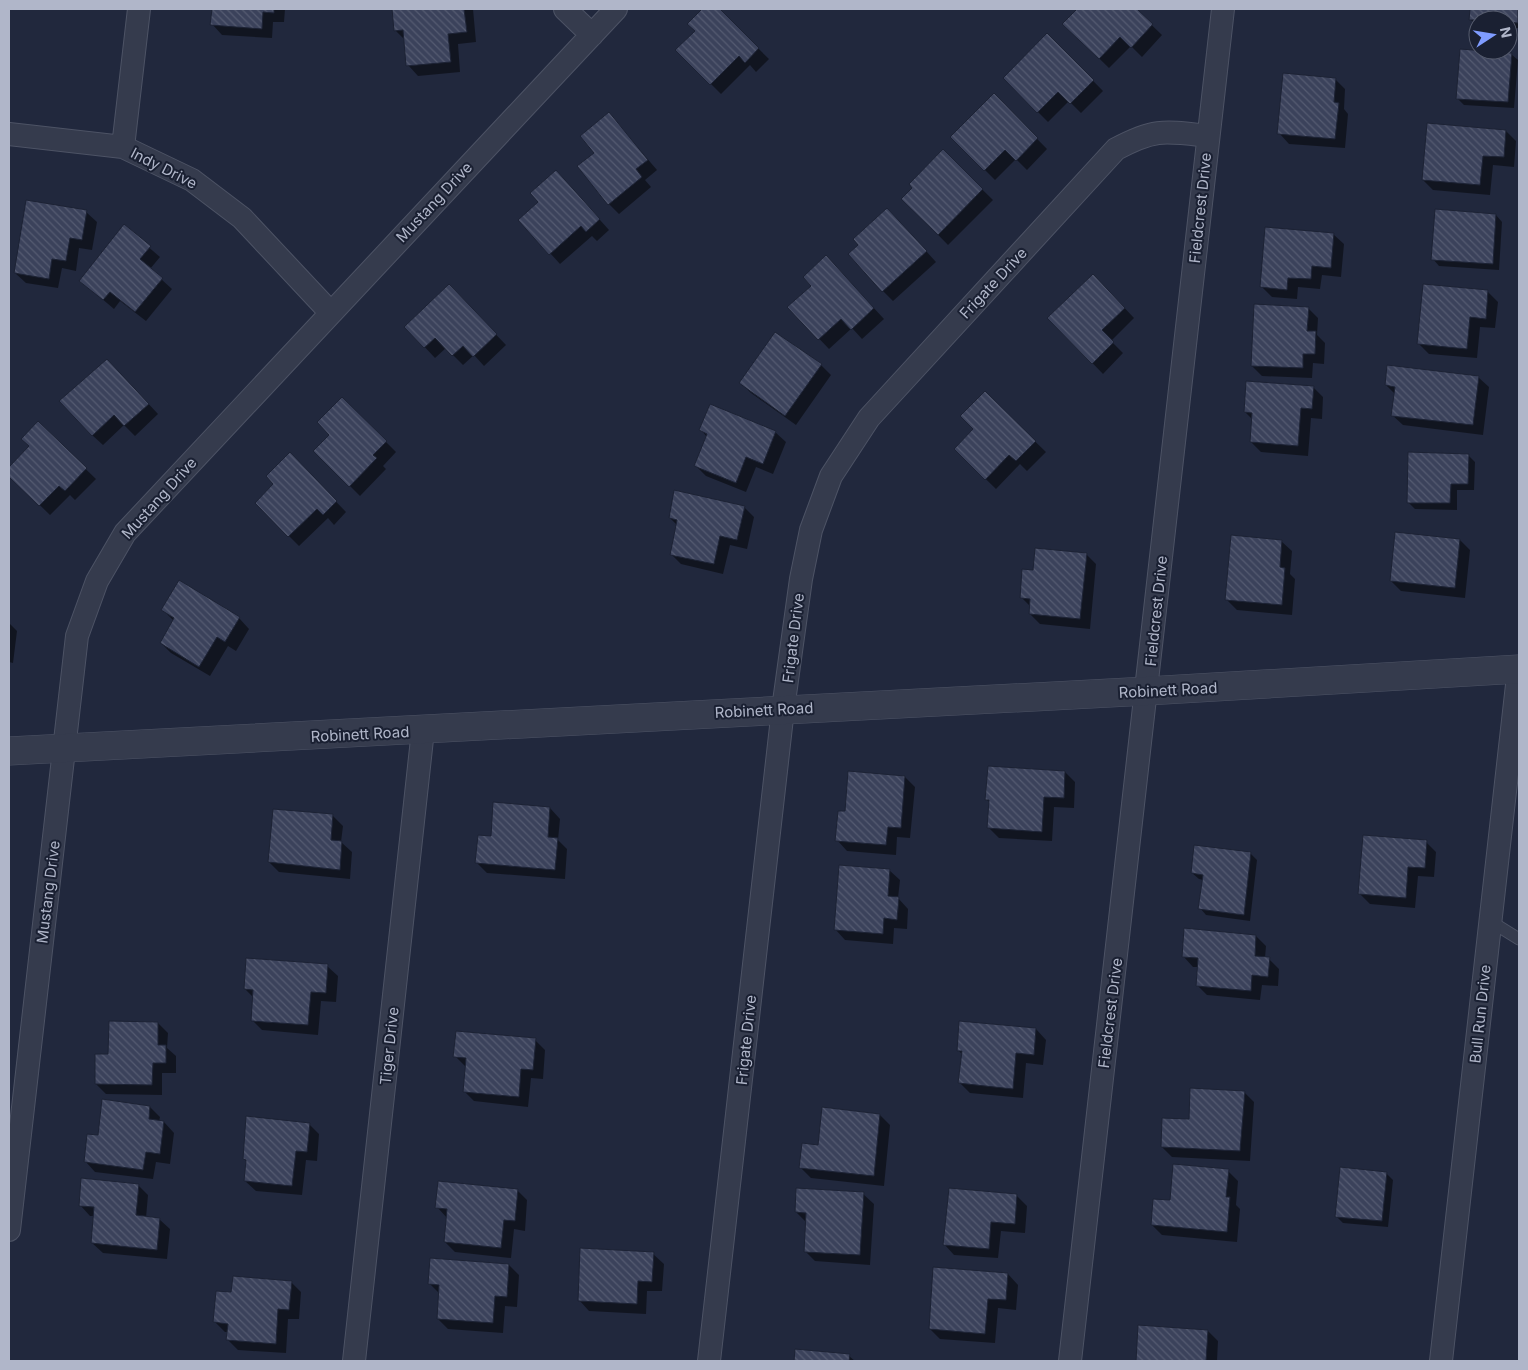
<svg xmlns="http://www.w3.org/2000/svg" width="1528" height="1370" font-family="Inter,sans-serif">
<style>
.shadow{fill:#0007}
.building{fill:url(#building-back-hatch);stroke:#1c2234}
.lines{fill:none;stroke-linecap:round;stroke-linejoin:round}
.service-casing{stroke:#4d5365;stroke-width:13}
.minor-casing{stroke:#4d5365;stroke-width:24}
.tertiary-casing{stroke:#4d5365;stroke-width:29}
.service{stroke:#353b4d;stroke-width:11}
.minor{stroke:#353b4d;stroke-width:22}
.tertiary{stroke:#353b4d;stroke-width:28}
.labels{text-anchor:middle;dominant-baseline:central;stroke-width:4;stroke-linejoin:round;paint-order:stroke}
.street-label{font-size:15px;fill:#b0b6c9;stroke:#1a2032}
</style>
<defs>
<pattern id="building-back-hatch" width="6" height="6" patternUnits="userSpaceOnUse" patternTransform="scale(1.25)"><rect width="6" height="6" fill="#3b425b"/><path d="M-1 5l2 2M0 0l6 6M5-1l2 2" fill="none" stroke="#555b71"/></pattern>
</defs>
<rect width="100%" height="100%" fill="#21283d"/>
<path class="shadow" d="M213 9H285L284 22H273L272 38 222 35 212 24Z
M393 9H473L476 42 458 44 460 72 418 76 408 65 405 40 396 31Z
M704 9H718L769 59 756 72 750 65 721 94 677 50 696 31 689 24Z
M1079 9H1135L1162 35 1142 57 1131 46 1109 68 1064 24Z
M1471 9H1519V28H1508V20H1478L1477 26 1470 19Z
M1047 34 1103 91 1081 113 1069 101 1048 122 1004 78Z
M1511 54 1518 60 1514 108 1464 105 1457 98Z
M1335 79 1345 89 1344 109 1348 114 1345 148 1289 144 1279 133Z
M994 95 1047 149 1027 170 1016 159 995 180 952 137Z
M609 114 657 170 645 180 651 187 619 214 609 204 596 153Z
M1506 131 1516 141 1514 167 1493 165 1490 195 1433 190 1423 180Z
M943 151 993 200 948 245 903 199Z
M566 182 609 230 597 241 592 236 560 264 520 220Z
M86 212 97 222 92 250 79 248 76 271 62 268 58 288 26 283 15 273Z
M1496 215 1502 222 1499 270 1439 266 1433 259Z
M897 219 936 262 893 301 883 291Z
M124 226 160 257 150 269 172 289 146 321 120 301 114 309 81 281Z
M1333 234 1344 244 1341 277 1322 275 1320 289 1298 287 1297 299 1272 297 1262 287Z
M836 267 884 319 862 339 852 328 829 349 789 307Z
M1103 285 1134 318 1111 341 1123 353 1103 374 1049 318Z
M1488 292 1498 302 1495 328 1480 327 1477 358 1429 354 1419 344Z
M459 296 506 345 484 366 474 355 463 365 446 348 435 358 406 327Z
M1308 308 1318 318 1317 335 1325 343 1324 364 1313 363 1312 378 1262 376 1252 366Z
M821 365 831 375 796 425 751 393 741 383Z
M117 370 158 414 135 436 124 425 103 445 92 435Z
M1478 377 1489 387 1483 435 1403 425 1392 415 1395 394 1386 385Z
M1313 387 1323 397 1322 419 1311 418 1308 456 1261 452 1251 442 1253 420 1245 412Z
M985 393 1046 452 1027 471 1020 464 996 489 955 449 974 429Z
M342 398 396 452 383 466 386 469 360 496 315 451 331 435Z
M38 423 96 479 75 500 70 495 50 515 9 475V468L30 446Z
M701 430 775 432 786 442 773 474 756 467 746 492 706 476 696 466 707 437Z
M290 454 346 512 334 525 328 518 299 546 256 503 275 484Z
M1468 455 1475 462 1474 490H1457V510L1415 509 1408 502Z
M744 507 754 517 747 549 730 545 723 574 681 564 671 554 677 525 670 518Z
M1460 540 1470 550 1465 598 1401 591 1391 581Z
M1281 541 1292 551 1290 574 1295 579 1292 615 1237 610 1227 600Z
M1086 554 1096 564 1090 629 1040 624 1030 614 1031 607 1021 597 1034 572Z
M163 610 239 618 249 629 236 651 228 646 210 676 171 653 161 643 174 621Z
M9 623 17 631 13 663 9 662Z
M1065 772 1075 782 1074 808 1054 807 1052 841 999 838 989 828 990 803 987 800Z
M905 777 915 787 910 838 897 837 896 855 847 851 837 840 846 813Z
M550 808 560 819 558 840 567 849 565 879 487 873 477 863Z
M333 816 343 826 341 842 352 852 350 879 279 872 269 862Z
M1426 842 1436 852 1434 877 1418 876 1415 908 1370 904 1360 894Z
M1250 853 1257 860 1250 921 1206 915 1200 908 1203 880 1199 879 1192 873Z
M889 870 900 880 898 898 908 909 907 929 894 928 893 944 845 940 835 929Z
M1256 936 1266 946 1265 958 1269 959 1279 969 1278 986 1262 985 1260 1000 1207 995 1197 985 1198 967H1193L1183 956Z
M327 966 338 976 336 1002 321 1001 318 1035 262 1030 252 1020 254 998 245 989Z
M158 1023 168 1033 167 1048 176 1056V1073H162V1095L106 1094 96 1084 109 1056Z
M1036 1029 1046 1040 1043 1065 1026 1063 1023 1098 970 1093 960 1083 963 1055 958 1050Z
M535 1040 545 1050 543 1079 531 1078 528 1107 474 1101 464 1091 466 1067 455 1056Z
M1244 1092 1254 1102 1250 1161 1172 1157 1162 1147 1190 1120Z
M150 1107 160 1117 159 1122H164L174 1133 170 1164 156 1162 153 1179 95 1172 85 1161 99 1137Z
M880 1115 890 1125 884 1186 811 1178 801 1168 819 1146Z
M309 1124 319 1134 317 1161 306 1160 302 1195 256 1191 245 1181 247 1162 244 1159Z
M1228 1171 1238 1181 1236 1205 1240 1209 1237 1242 1162 1235 1152 1225 1171 1202Z
M1386 1173 1393 1180 1388 1227 1343 1223 1336 1216Z
M138 1185 148 1195 146 1218 159 1219 170 1229 167 1259 103 1253 92 1243 95 1216H90L80 1205Z
M517 1190 527 1200 525 1231 514 1229 511 1258 455 1252 445 1242 447 1218 437 1207Z
M863 1194 874 1204 870 1265 815 1261 805 1251 806 1222 796 1212Z
M1017 1196 1027 1206 1025 1233 1001 1231 998 1258 954 1255 944 1244Z
M653 1254 664 1264 662 1291H647L646 1314 589 1311 579 1300Z
M509 1265 519 1275 517 1307 505 1306 503 1333 448 1329 438 1319 440 1294 430 1284Z
M1008 1274 1018 1285 1016 1310 998 1308 995 1343 940 1339 930 1329Z
M291 1282 301 1292 299 1319H288L286 1353 238 1350 227 1339 228 1332H225L215 1322 233 1293Z
M1139 1326 1208 1331 1218 1341 1217 1361H1137Z
M796 1351 849 1356 855 1361H795Z"/>
<path class="building" d="M212 9H274V13L263 12 262 29 210 25Z
M392 9H464L467 32 448 34 451 62 406 66 403 30 394 31Z
M702 9H720L759 48 745 63 739 56 710 85 675 50 695 31 687 24Z
M1077 9H1137L1153 24 1131 48 1120 37 1099 59 1062 24Z
M1470 9H1518V23L1508 22V20H1469Z
M1047 33 1094 80 1070 104 1058 92 1037 113 1003 78Z
M1460 49 1512 53 1508 102 1456 99Z
M1283 73 1336 78 1334 102 1339 103 1335 139 1277 134Z
M994 93 1038 138 1016 161 1005 150 984 171 950 137Z
M609 112 648 160 636 169 642 177 608 205 577 166 594 153 580 136Z
M1427 123 1506 130 1504 157 1483 156 1480 185 1422 180Z
M943 149 983 189 938 235 901 199 912 188 909 184Z
M556 170 600 219 586 232 581 226 549 255 518 220 538 202 530 193Z
M26 200 87 210 82 240 70 238 66 261 52 259 49 279 14 273Z
M887 208 927 251 882 292 848 254 858 245 853 239Z
M1435 209 1496 214 1493 264 1431 260Z
M124 224 151 246 140 259 163 278 135 312 110 292 103 300 79 281Z
M1265 227 1334 233 1331 268 1312 266 1311 279 1288 278 1287 290 1260 287Z
M826 255 874 308 851 330 841 319 818 340 787 307 811 286 803 277Z
M1093 274 1125 308 1102 330 1114 342 1092 364 1047 318Z
M449 284 497 334 473 357 463 346 452 356 435 338 424 348 404 327Z
M1423 284 1488 290 1486 319 1470 317 1467 349 1417 344Z
M1254 304 1309 307 1307 331H1316L1315 354H1303V368L1251 366Z
M775 332 822 364 785 416 739 383Z
M107 359 149 404 124 426 114 415 92 436 59 401Z
M1387 365 1479 376 1473 425 1391 416 1395 387 1385 385Z
M1246 381 1314 386 1312 409 1301 408 1298 446 1250 442 1252 413 1244 412Z
M985 391 1036 441 1016 461 1009 455 985 480 954 449 973 429 960 416Z
M342 397 387 441 373 455 377 458 349 487 313 451 329 435 317 422Z
M710 404 776 431 763 464 746 457 736 483 694 466 707 434 699 430Z
M38 421 87 468 65 491 59 486 39 506 9 477V467L29 446 21 439Z
M290 452 337 501 323 515 317 509 288 537 255 503 273 484 266 476Z
M1408 452 1469 454 1468 484H1451L1450 503H1407Z
M674 490 745 506 737 540 720 536 714 564 670 555 677 520 669 518Z
M1395 532 1460 539 1455 588 1390 581Z
M1231 535 1282 540 1280 567 1285 568 1282 605 1225 600Z
M1035 548 1087 553 1080 619 1029 614 1030 599 1020 598 1022 569 1033 570Z
M179 580 240 617 225 642 217 637 199 667 160 643 174 618 161 610Z
M988 766 1065 771 1064 798 1044 797 1042 832 987 828 989 800H985Z
M848 771 905 776 901 828 888 827 886 845 835 841 838 811H845Z
M493 802 550 807 548 837 558 838 555 870 475 863 478 835 491 836Z
M273 809 333 814 331 840 342 841 340 870 268 862Z
M1363 835 1427 840 1425 868 1408 867 1406 898 1358 894Z
M1194 845 1251 852 1244 915 1198 909 1203 875 1191 873Z
M839 865 890 869 888 896 899 897 897 920 884 918 883 934 834 930Z
M1184 928 1256 935 1255 956 1270 957 1268 977 1252 975 1251 991 1196 986 1198 958 1182 957Z
M246 958 328 964 326 993 311 992 308 1025 251 1021 253 990 244 989Z
M109 1021 158 1022V1045H166V1063H153L152 1085 95 1084V1054H108Z
M959 1021 1036 1028 1034 1055 1016 1053 1013 1089 958 1083 962 1051H957Z
M456 1031 536 1038 533 1070 521 1069 519 1097 463 1092 466 1058 453 1057Z
M1190 1088 1245 1091 1240 1151 1161 1147 1162 1118 1189 1119Z
M102 1099 150 1106 149 1119 164 1121 160 1154 146 1152 143 1170 84 1162 87 1134 98 1135Z
M822 1107 880 1114 874 1176 799 1168 802 1143 818 1145Z
M246 1116 310 1123 307 1152 296 1151 292 1186 244 1181 246 1160 243 1159Z
M1173 1164 1229 1169 1226 1197H1230L1227 1232 1151 1225 1153 1199 1170 1200Z
M1340 1167 1387 1172 1382 1221 1335 1217Z
M81 1178 139 1184 136 1215 160 1218 157 1250 91 1243 94 1207 79 1206Z
M438 1181 518 1189 515 1221 504 1220 501 1248 444 1242 447 1209 435 1208Z
M796 1188 864 1192 860 1255 804 1252 806 1213 795 1212Z
M949 1188 1017 1194 1015 1224 991 1222 989 1249 943 1245Z
M580 1248 654 1252 652 1282 638 1281 637 1304 578 1301Z
M430 1258 509 1264 507 1297 495 1296 493 1323 437 1319 439 1285 428 1284Z
M933 1267 1008 1273 1006 1300 988 1299 985 1334 929 1329Z
M233 1276 292 1281 289 1310 278 1309 276 1344 226 1340 228 1324 213 1322 216 1291 231 1292Z
M1138 1325 1208 1330 1206 1361H1136Z
M795 1349 850 1354 849 1361H794Z"/>
<g class="lines">
<g class="service-casing">
<path id="service" d="M1490 921 1519 939"/>
</g>
<g class="minor-casing">
<path id="minor" d="M565 9 592 35
M9 134 123 147 192 180 242 218 330 312
M123 147 139 9
M9 1230 77 636 97 581 125 533 616 9
M354 1361 423 730
M709 1361 783 709 801 579 811 530 831 476 869 418 1116 149C1155 128 1165 131 1208 136
M1070 1361 1223 9
M1441 1361 1519 667"/>
</g>
<g class="tertiary-casing">
<path id="tertiary" d="M9 751 1147 691 1519 669"/>
</g>
<use href="#service" class="service"/>
<use href="#minor" class="minor"/>
<use href="#tertiary" class="tertiary"/>
</g>
<g class="labels">
<g class="street-label">
<text transform="translate(164 168) rotate(27)">Indy Drive</text>
<text transform="translate(434 202) rotate(-47)">Mustang Drive</text>
<text transform="translate(1200 208) rotate(-84)">Fieldcrest Drive</text>
<text transform="translate(993 283) rotate(-47)">Frigate Drive</text>
<text transform="translate(159 498) rotate(-48)">Mustang Drive</text>
<text transform="translate(1156 611) rotate(-84)">Fieldcrest Drive</text>
<text transform="translate(793 638) rotate(-83)">Frigate Drive</text>
<text transform="translate(1168 690) rotate(-3)">Robinett Road</text>
<text transform="translate(764 710) rotate(-3)">Robinett Road</text>
<text transform="translate(360 734) rotate(-3)">Robinett Road</text>
<text transform="translate(48 892) rotate(-83)">Mustang Drive</text>
<text transform="translate(1110 1013) rotate(-83)">Fieldcrest Drive</text>
<text transform="translate(1480 1014) rotate(-84)">Bull Run Drive</text>
<text transform="translate(746 1040) rotate(-84)">Frigate Drive</text>
<text transform="translate(389 1046) rotate(-84)">Tiger Drive</text>
</g>
</g>
<rect width="1528" height="1370" fill="none" stroke="#b0b6c9" stroke-width="20"/>
<g transform="translate(1493 35) rotate(78)"><circle r="24" fill="#1a2032" stroke="#565c6e"/>
<path d="M0-4L9 19L0 12L-9 19Z" fill="#7f9cff"/>
<text y="-8" font-size="14" font-weight="bold" text-anchor="middle" fill="#b0b6c9">N</text>
</g>
</svg>
